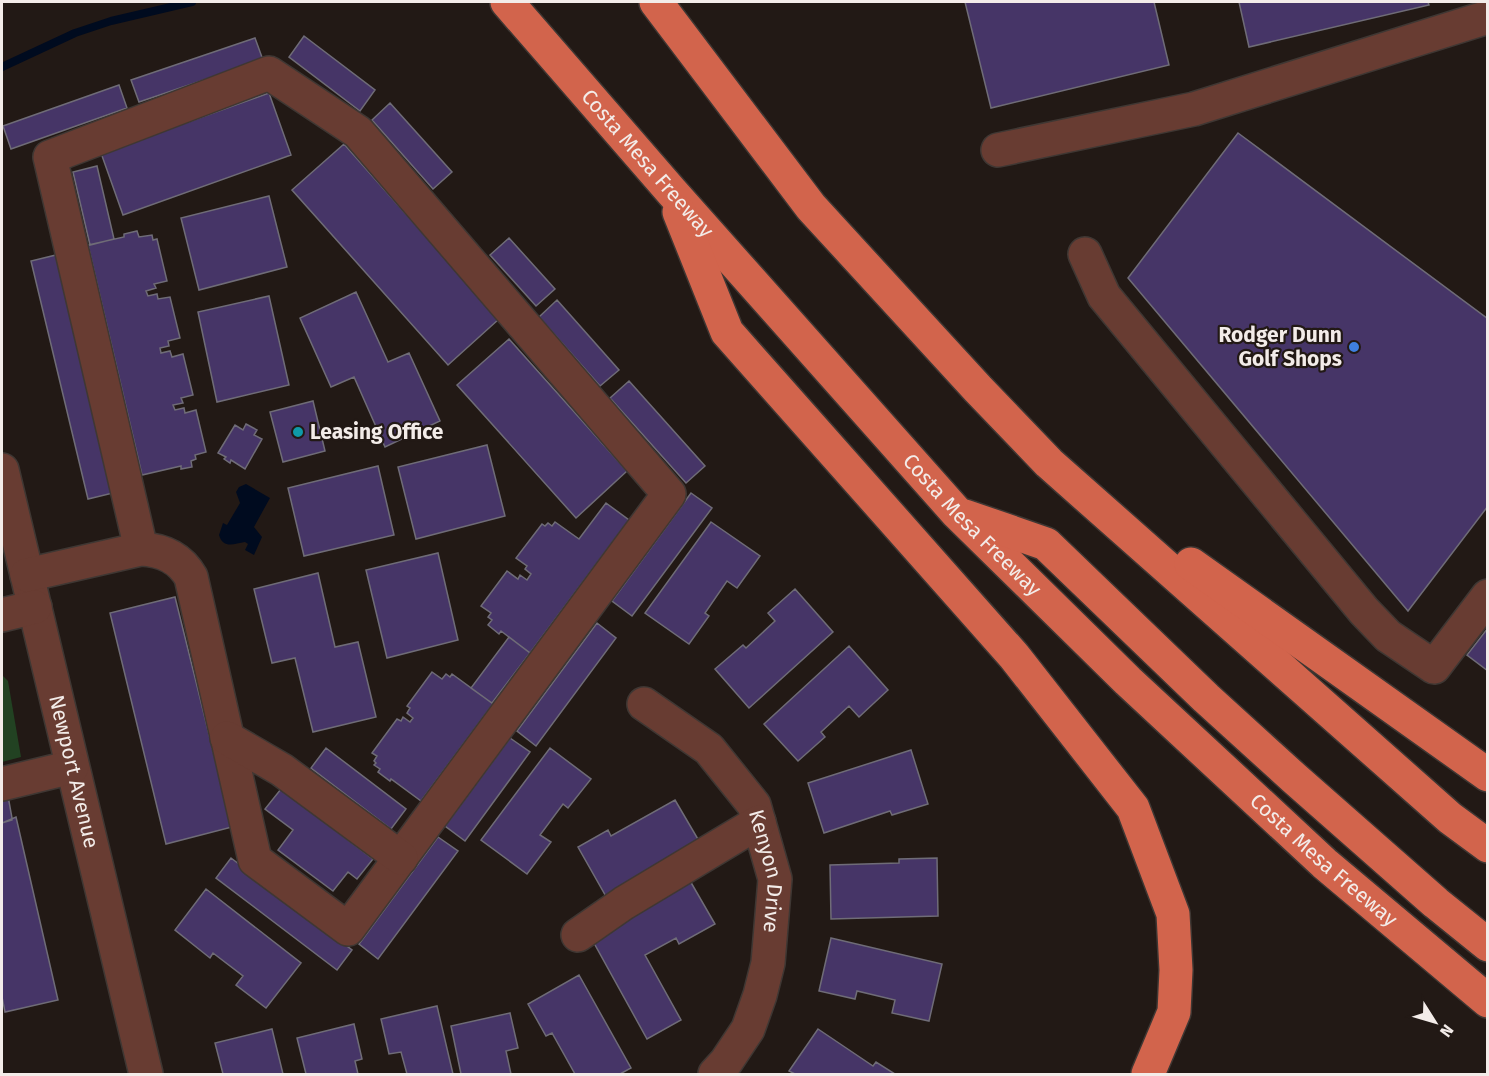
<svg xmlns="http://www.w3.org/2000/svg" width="1489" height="1076" font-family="'Fira Sans',sans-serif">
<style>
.green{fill:#224222}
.water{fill:#000b1f}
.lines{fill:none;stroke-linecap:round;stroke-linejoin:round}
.stream{stroke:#000b1f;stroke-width:8}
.building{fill:#463567;stroke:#6f6c77;stroke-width:1.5}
.minor-casing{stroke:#3f3733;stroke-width:36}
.highway-casing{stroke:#3f3733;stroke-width:36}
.minor{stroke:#683c32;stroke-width:33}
.highway{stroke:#d2644c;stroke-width:33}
.shop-dot{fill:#3f7fe0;stroke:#221915;stroke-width:2}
.culture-dot{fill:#0f9aa8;stroke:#221915;stroke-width:2}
.labels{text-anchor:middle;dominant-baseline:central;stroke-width:4.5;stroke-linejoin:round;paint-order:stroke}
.street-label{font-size:21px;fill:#f3ece9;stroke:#221915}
.poi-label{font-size:21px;font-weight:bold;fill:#f3ece9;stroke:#221915;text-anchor:end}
</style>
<rect width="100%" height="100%" fill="#221915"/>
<path class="green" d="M2 675 8 681 21 757 2 762Z"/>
<path class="water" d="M246 484 270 498 254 527 262 537 254 555 245 550 248 544 245 542C234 544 223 549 219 535L223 523 227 525 240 503 236 492 239 487Z"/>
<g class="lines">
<path class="stream" d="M2 67 75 33 111 21 192 2"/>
</g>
<path class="building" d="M965 2H1154L1169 65 991 108Z
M1239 2H1428L1429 5 1249 47Z
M304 36 375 90 360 111 289 57Z
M255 38 263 60 139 102 131 80Z
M119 85 127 108 11 149 3 126Z
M269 93 291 155 123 215 101 153Z
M390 103 452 172 433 189 372 120Z
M1238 133 1488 319V506L1408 611 1128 278Z
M344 144 499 319 448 365 292 190Z
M97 166 114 239 90 245 73 172Z
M269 196 287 267 199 290 181 218Z
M137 231 139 237 152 235 153 240 157 239 167 281 154 284 156 288 146 291 148 296 157 294 158 299 170 297 180 338 168 341 169 346 160 348 161 353 170 351 172 357 183 354 193 395 181 398 183 403 173 405 175 410 184 408 185 413 196 410 206 452 195 455 196 459 191 461 192 467 181 469V466L142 475 88 245 124 237V234Z
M509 238 555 289 536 306 490 255Z
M56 255 113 493 88 499 31 261Z
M356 292 388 362 409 353 440 421 385 447 354 377 331 387 300 318Z
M269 296 289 385 217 402 198 312Z
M557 300 619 370 600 386 539 317Z
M509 339 627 471 576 518 457 385Z
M629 381 705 466 686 483 610 398Z
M313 401 325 451 283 462 270 412Z
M246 424 257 430 254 435 262 439 245 469 231 460 230 463 224 459 226 457 218 453 235 425 243 430Z
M487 445 505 516 416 539 398 467Z
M378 466 394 535 304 556 288 488Z
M691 493 712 508 632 616 612 601Z
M606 503 629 520 530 653 501 631 499 634 488 625 492 620 488 617 491 613 481 606 507 571 518 579 520 575 527 580 531 574 525 569 527 566 516 558 542 524 545 526 548 523 552 526 555 522 579 539Z
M711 522 760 556 737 588 727 581 705 613 709 616 689 644 645 613Z
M438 553 458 640 387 658 366 570Z
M318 573 335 647 358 642 376 717 313 732 295 658 272 663 254 589Z
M795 589 833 632 749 708 715 669 743 645 746 648 775 621 768 613Z
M175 597 232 827 166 844 110 613Z
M597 623 616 638 536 746 517 731Z
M1488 628V671L1467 655Z
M509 637 530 653 492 703 471 688Z
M849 646 888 690 859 717 849 706 821 732 825 737 798 761 764 724Z
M432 672 442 679 446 674 450 677 452 674 493 704 421 801 391 779 390 781 378 772 380 769 374 765 376 763 374 761 377 756 372 753 397 719 401 721 403 717 410 722 413 718 407 713 410 708 407 706Z
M510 738 530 752 465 841 445 826Z
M326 748 406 809 391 829 311 768Z
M550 748 591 779 568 808 563 804 540 835 551 842 527 874 481 840Z
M911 750 928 804 892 815 890 811 824 833 808 783Z
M281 789 373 859 357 879 348 872 333 891 278 850 293 830 265 809Z
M8 796 12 818V820L2 823V798Z
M675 800 702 846 608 900 578 847 608 830 611 836Z
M16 817 58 1000 5 1012 2 997V823Z
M438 837 458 851 378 959 359 944Z
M231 858 352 950 337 970 216 878Z
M937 858 938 916 831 919 830 865 899 863V859Z
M689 879 715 924 679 944 676 938 645 955 681 1020 647 1039 589 934Z
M206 889 301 963 266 1008 236 985 243 976 213 953 210 958 175 930Z
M831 938 942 964 929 1021 892 1013 895 1000 857 991 855 999 819 991Z
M579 975 631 1068 620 1074H575L552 1033 546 1036 528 1004Z
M437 1006 453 1074H407L401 1052 389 1054 381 1019Z
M510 1013 518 1048 506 1051 511 1074H461L451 1026Z
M354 1024 362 1059 355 1061 358 1074H306L297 1038Z
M272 1029 283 1074H223L215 1043Z
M818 1029 873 1066 876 1062 895 1074H795L789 1071Z"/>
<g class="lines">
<g class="minor-casing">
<g id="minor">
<path d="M998 150 1194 109 1488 17"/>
<path d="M1085 254 1104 296 1364 611 1388 636 1434 667 1488 596"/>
<path id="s1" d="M2 470 146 1074"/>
<path d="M27 575 141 549 50 157 269 73 358 132 669 494 348 929 255 860 191 577C180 558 163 550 141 549"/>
<path d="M2 615 35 607"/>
<path id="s2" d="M644 704 709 749 754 805 775 879 768 963 760 995 748 1029 726 1062 715 1074"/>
<path d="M227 738 282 770 401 858"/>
<path d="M2 784 72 767"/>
<path d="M578 935 624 903 759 822"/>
</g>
</g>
<g class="highway-casing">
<g id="highway">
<path id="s3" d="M507 2 671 191 957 513 1128 681 1324 863 1488 1001"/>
<path d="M656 2 811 207 978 389 1049 463 1450 818 1488 846"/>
<path d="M679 212 727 332 1014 656 1133 808 1173 914 1176 970 1174 1012 1148 1074"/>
<path d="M965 516 1046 544 1206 698 1294 778 1436 903 1488 945"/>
<path d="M1191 564 1488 775"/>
</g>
</g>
<use href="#minor" class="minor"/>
<use href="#highway" class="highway"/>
</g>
<circle class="shop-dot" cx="1354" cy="347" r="6"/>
<circle class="culture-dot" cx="298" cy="432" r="6"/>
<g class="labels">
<g class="street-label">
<text stroke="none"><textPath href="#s3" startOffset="214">Costa Mesa Freeway</textPath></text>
<text stroke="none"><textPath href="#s3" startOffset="700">Costa Mesa Freeway</textPath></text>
<text stroke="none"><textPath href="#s1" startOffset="310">Newport Avenue</textPath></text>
<text stroke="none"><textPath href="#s3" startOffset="1186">Costa Mesa Freeway</textPath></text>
<text stroke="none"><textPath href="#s2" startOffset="219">Kenyon Drive</textPath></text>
</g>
<g class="poi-label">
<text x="1342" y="335">Rodger Dunn<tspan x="1342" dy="24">Golf Shops</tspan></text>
<text x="310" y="432" text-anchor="start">Leasing Office</text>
</g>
</g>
<rect width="1489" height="1076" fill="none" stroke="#f3ece9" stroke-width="6"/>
<g transform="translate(1435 1022) rotate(127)" stroke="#221915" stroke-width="4.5" paint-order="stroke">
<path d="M0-4.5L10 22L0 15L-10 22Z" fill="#f3ece9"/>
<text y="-9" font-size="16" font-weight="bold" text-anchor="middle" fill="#f3ece9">N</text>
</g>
</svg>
